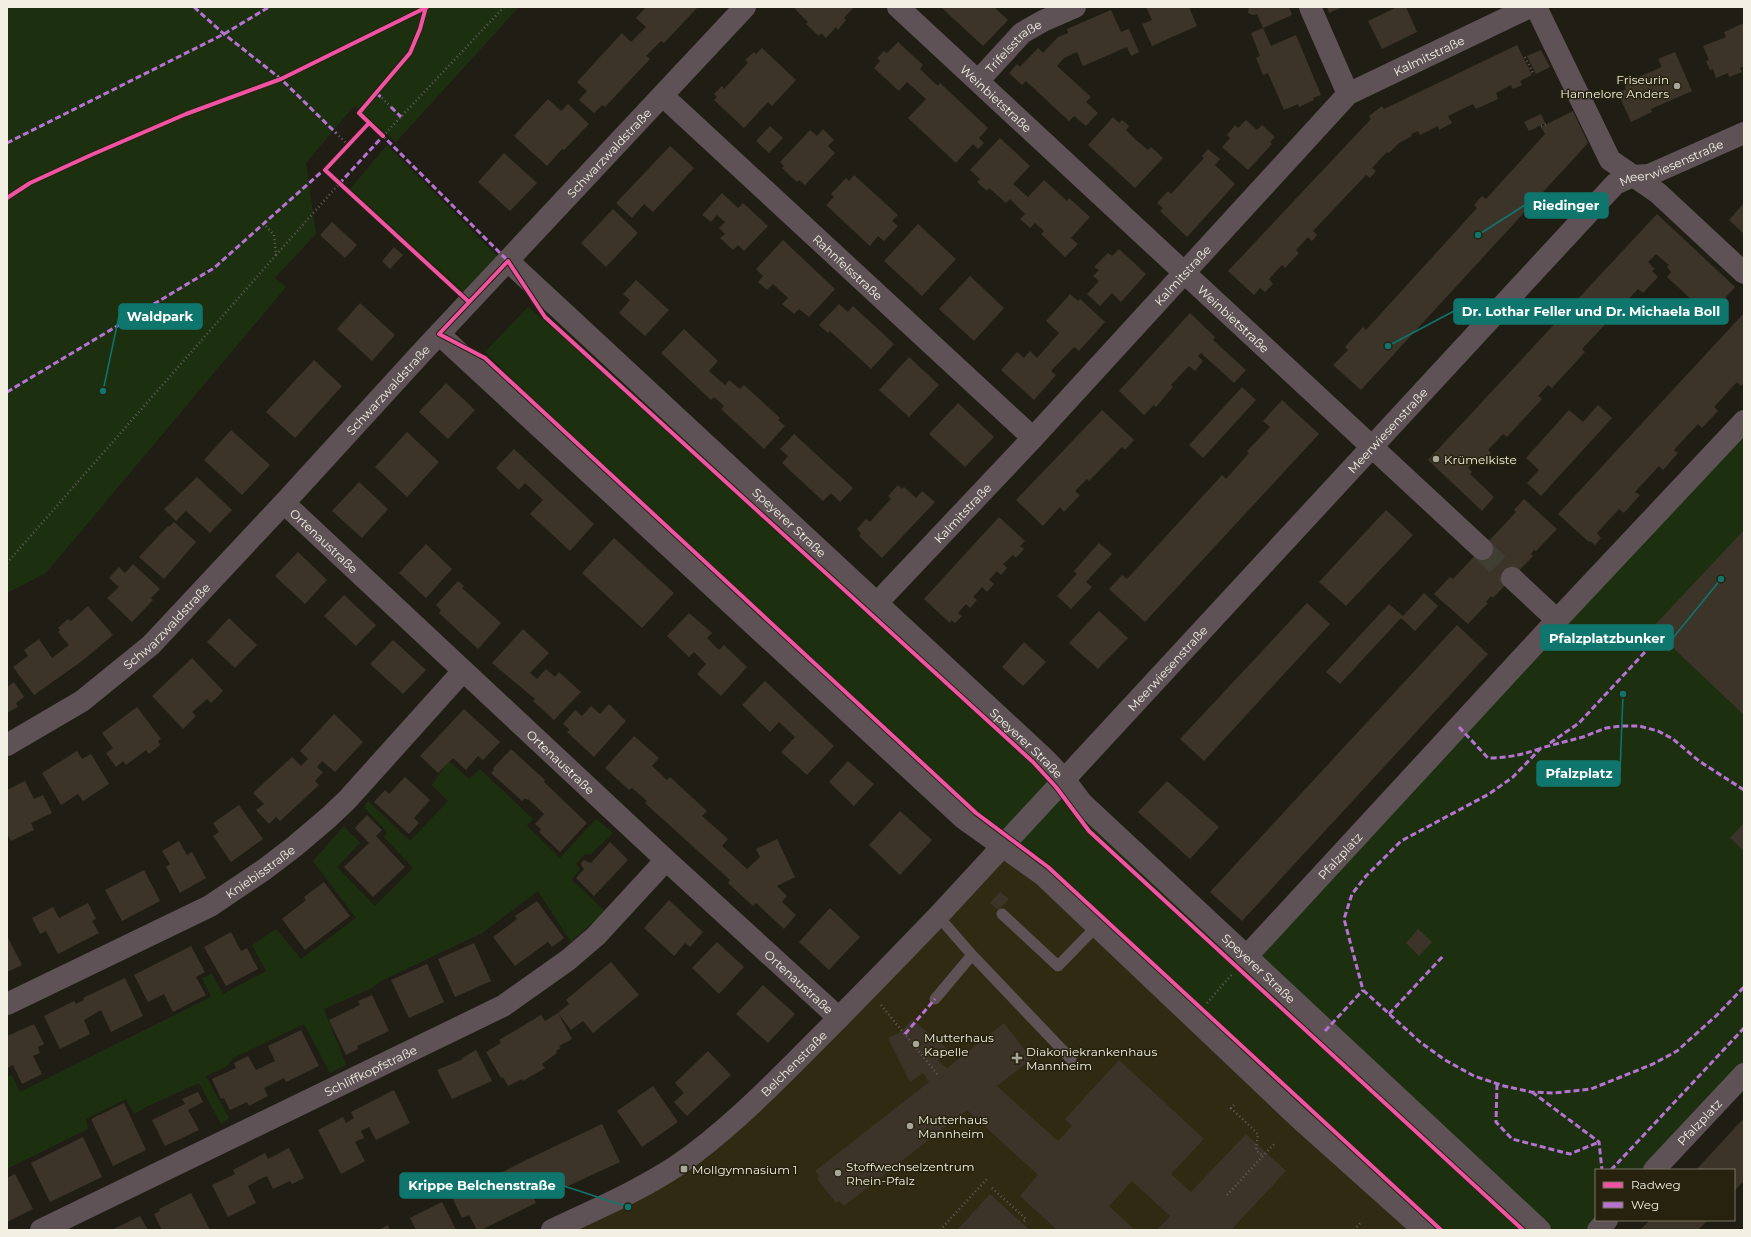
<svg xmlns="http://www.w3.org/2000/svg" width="1751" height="1237" font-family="Montserrat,sans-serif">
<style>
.built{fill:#2f2a11}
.green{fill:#1c3010}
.building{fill:#3c3428}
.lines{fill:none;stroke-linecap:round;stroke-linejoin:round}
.street-tunnel{stroke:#403e33;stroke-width:22;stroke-dasharray:22 11;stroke-linecap:butt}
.path{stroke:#635b5c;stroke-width:2.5;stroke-dasharray:1 3;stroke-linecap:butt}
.lane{stroke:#5e5257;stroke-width:11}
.street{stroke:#5e5257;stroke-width:22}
.quiet{stroke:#b673d3;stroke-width:3;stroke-dasharray:6 3;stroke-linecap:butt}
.cycleway-casing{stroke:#26220e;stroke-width:6}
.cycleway{stroke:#f153a3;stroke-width:4}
.poi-dot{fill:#a8a69b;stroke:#26220e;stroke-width:1.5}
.labels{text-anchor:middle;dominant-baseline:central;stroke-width:3;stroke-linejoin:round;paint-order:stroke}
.street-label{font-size:12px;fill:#f2f0e3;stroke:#26220e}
.poi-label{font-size:12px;fill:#f2f0e3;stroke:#26220e;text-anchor:start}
.leader{fill:none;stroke:#0f766e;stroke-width:1.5}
.callout-dot{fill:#0f766e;stroke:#26220e;stroke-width:1.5}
.callout{fill:#0f766e;stroke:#0f766e;stroke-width:1.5}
.callout-label{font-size:13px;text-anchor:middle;font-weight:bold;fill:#fff}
</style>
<rect width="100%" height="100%" fill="#201e14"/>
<path class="built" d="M1002 845 1424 1230H551L678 1165Z"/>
<path class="green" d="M7 7H519L396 142 354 106 306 163 316 234 275 278 286 287 46 573 7 593Z
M387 145 502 261 469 297 350 189Z
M528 307 877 603 1246 957 1744 421V1065L1646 1170H1596V1220L1590 1230H1554L1266 975 1540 1230H1424L963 818 485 352Z
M449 761 469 779 480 769 533 819 527 826 560 858 596 819 613 833 590 855 585 854 576 864 580 869 572 880 605 911 571 942 538 891 482 933 381 981 372 988 324 1009 346 1065 330 1073 304 1024 233 1058 227 1066 206 1076 229 1118 221 1124 199 1083 146 1107 134 1114 126 1099 86 1119 88 1129 7 1169V1077L12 1075 20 1092 211 997 202 978 212 974 223 994 266 971 252 945 276 929 301 959 356 918 313 861 344 826 360 843 337 867 375 906 413 868 384 837 387 832 364 807 368 801 410 841 448 801 432 785Z"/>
<path class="building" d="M646 7H698L664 43 661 41 646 56 650 59 605 107 602 105 594 113 579 100 587 91 577 82 622 33 631 42 646 27 636 18Z
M796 7H854L844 18 846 20 838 30 836 27 826 38 821 33 819 36 806 24 808 22 795 9Z
M943 7H994L1008 20 983 46 942 8Z
M1146 7H1189L1197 26 1152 46 1142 24 1152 20Z
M1249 7H1289L1292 15 1263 28 1271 46 1296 35 1321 95 1313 98 1314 100 1299 107 1298 104 1284 110 1268 73 1263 75 1256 58 1260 56 1251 33 1263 28 1257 14 1253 15 1248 13Z
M1327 7H1343L1329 13Z
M1397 7H1406L1417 32 1382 49 1368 21Z
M1111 10 1121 32 1129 29 1139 52 1131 56 1127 47 1083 66 1077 52 1064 58 1057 66 1091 97 1086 102 1098 113 1086 126 1074 116 1069 121 1026 81 1022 85 1009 73 1017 64 1020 67 1038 48 1043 53 1058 37 1068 33 1067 29Z
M1744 23V66L1740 68 1742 72 1729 77 1728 73 1716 78 1713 69 1710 70 1706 61 1709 60 1703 46 1726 37 1724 32Z
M898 42 923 65 920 69 938 86 940 83 988 128 979 138 984 143 978 149 973 144 956 163 908 118 926 99 907 82 899 91 874 68 880 61 877 58 884 51 887 53Z
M1517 45 1532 75 1520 81 1522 85 1513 89 1511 85 1496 93 1498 99 1476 109 1473 104 1448 116 1452 123 1439 130 1438 126 1420 135 1418 131 1411 134 1412 136 1399 143 1389 153 1387 152 1372 168 1376 171 1370 178 1366 175 1313 231 1317 235 1312 241 1308 237 1296 250 1299 253 1285 268 1282 265 1269 279 1273 284 1265 292 1260 288 1254 295 1228 271 1371 119 1369 116 1382 106 1384 109Z
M762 48 796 80 772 106 768 102 744 128 714 100 717 97 714 94 722 86 724 89 748 63 745 60 754 52 756 54Z
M1541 50 1550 67 1536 74 1527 56Z
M1675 52 1692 91 1651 109 1652 112 1631 122 1618 93 1626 89 1624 83 1662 67 1658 59Z
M548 99 561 111 568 104 589 124 564 150 562 149 547 166 514 136Z
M1573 111 1588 143 1361 390 1333 365 1348 350 1345 347 1363 327 1366 330 1477 208 1474 205 1482 196 1486 199 1545 134 1541 127Z
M1541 114 1545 123 1529 131 1524 122Z
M1113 117 1119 123 1122 120 1129 126 1126 130 1136 140 1148 150 1151 147 1163 158 1135 188 1088 145Z
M1246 120 1257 130 1262 125 1275 137 1270 142 1272 144 1248 170 1222 147 1230 138 1227 135 1235 125 1238 128Z
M770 126 783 138 769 153 756 141Z
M823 129 834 140 828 146 835 153 805 185 799 180 797 182 782 168 784 166 780 162 810 130 817 136Z
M1000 138 1030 166 1013 184 1028 197 1044 180 1067 201 1069 198 1090 217 1071 238 1078 244 1065 257 1041 234 1044 231 1035 223 1030 228 1020 219 1025 214 1010 199 1006 203 989 188 987 191 977 182 980 179 970 170Z
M670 146 694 168 653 212 644 204 632 218 616 203Z
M1208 149 1220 159 1215 165 1235 184 1187 237 1160 211 1163 208 1157 203 1168 191 1171 194 1204 158 1202 156Z
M504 153 537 183 510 211 478 182Z
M854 175 898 215 892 221 898 226 884 241 878 236 870 246 826 205 834 197 831 194 846 178 849 181Z
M722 193 738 208 743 203 768 226 744 251 738 245 733 250 720 238 725 234 719 228 725 222 717 215 711 222 702 215Z
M1744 203V234L1729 220Z
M613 209 638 233 606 267 581 243Z
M1657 214 1735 287 1713 311 1710 308 1705 312 1667 277 1671 272 1667 267 1669 265 1656 254 1648 262 1655 269 1652 271 1658 277 1643 293 1638 289 1582 349 1585 352 1552 388 1548 385 1538 396 1542 399 1507 437 1503 434 1488 450 1491 453 1485 460 1482 457 1478 461 1476 459 1468 468 1472 472 1470 474 1494 497 1482 511 1428 460Z
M332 222 357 245 345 258 320 235Z
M918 224 956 259 922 296 884 261Z
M783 240 835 289 809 317 799 309 794 314 782 304 788 298 773 284 767 290 758 282 763 276 756 269Z
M394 247 403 255 390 269 382 261Z
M1119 249 1146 274 1121 302 1112 293 1100 306 1087 294 1099 281 1093 276 1099 270 1094 267 1108 253 1112 256Z
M970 276 1004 308 974 341 939 309Z
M636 280 669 310 645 336 619 313 630 300 623 294Z
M1070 294 1078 301 1080 299 1105 322 1079 351 1074 347 1051 371 1056 375 1034 400 1001 370 1017 352 1024 358 1030 351 1037 358 1059 333 1046 321Z
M360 303 395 335 372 361 337 329Z
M839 304 848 312 853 306 894 344 871 369 830 331 828 333 819 325Z
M1190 313 1215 337 1213 340 1246 370 1234 383 1201 353 1198 356 1203 361 1195 371 1189 366 1171 385 1173 387 1156 407 1154 405 1144 415 1119 391Z
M1744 313V383L1741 386 1737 382 1714 407 1718 411 1702 428 1698 424 1674 450 1678 453 1663 470 1659 466 1635 492 1640 495 1624 513 1619 509 1597 533 1601 538 1595 545 1590 541 1589 542 1558 514Z
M684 329 718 361 709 371 725 385 729 380 740 389 744 385 780 418 778 420 785 426 764 449 721 409 724 406 714 397 711 400 661 353Z
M909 357 939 385 909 417 879 390Z
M314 360 342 386 295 438 266 412Z
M446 383 475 410 448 439 419 412Z
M1242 387 1256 400 1203 458 1189 445Z
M1282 400 1319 434 1145 622 1109 589 1122 575 1127 579 1222 475 1226 479 1249 453 1247 451 1270 427 1263 421Z
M958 403 994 437 965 467 929 434Z
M1598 405 1612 418 1541 496 1527 483 1539 470 1526 458 1569 410 1583 422Z
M1102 410 1134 440 1125 450 1122 447 1089 481 1087 479 1075 491 1080 495 1064 512 1060 507 1043 526 1016 500Z
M231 430 270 465 242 495 204 460Z
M407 432 439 462 407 497 375 467Z
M794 434 853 488 840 502 831 493 823 501 782 463 788 456 780 449Z
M514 449 594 524 570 551 530 514 543 500 525 483 519 490 496 468Z
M197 477 232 510 210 533 186 511 176 521 164 509Z
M359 482 388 509 362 538 332 511Z
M898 485 902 489 904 487 916 498 922 491 935 502 882 558 859 536 861 534 857 529 866 519 870 522 877 514 891 499 888 496Z
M1524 499 1557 529 1536 551 1534 550 1531 554 1533 556 1493 598 1491 596 1486 602 1488 603 1468 624 1434 594 1450 577 1453 579 1516 512 1514 510Z
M1386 510 1413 535 1346 606 1319 582Z
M999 517 1025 541 1020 546 1024 549 1016 558 1013 555 1003 564 1007 568 1001 575 997 571 989 580 994 584 987 592 982 587 973 597 977 600 970 608 966 604 958 613 962 616 955 623 951 620 950 623 924 599Z
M174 522 196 542 164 579 139 557 168 526 169 527Z
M1744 530V715L1652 628Z
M614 538 674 593 642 628 582 573Z
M1099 543 1112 554 1086 582 1092 587 1071 609 1057 596 1077 574 1074 571Z
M426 544 452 569 426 598 399 573Z
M298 552 327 580 305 604 275 576Z
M133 564 160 589 151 598 153 600 132 622 107 598 119 587 109 578 119 567 125 573Z
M458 581 464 586 462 588 501 623 478 649 439 613 441 610 436 605Z
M1424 593 1438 606 1415 631 1401 618 1340 684 1326 672 1389 604 1403 616Z
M344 595 376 625 356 646 324 616Z
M1307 603 1330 624 1204 761 1180 739Z
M88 606 113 635 82 661 34 695 13 667 28 656 24 650 39 639 52 658 69 645 58 632 60 630 58 628 68 619 71 621Z
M1099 611 1128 638 1098 669 1069 643Z
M689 613 712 633 707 638 719 650 724 645 747 667 721 696 697 674 706 664 694 652 689 657 667 636Z
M229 618 257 645 235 668 207 642Z
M1457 625 1488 654 1242 921 1210 892Z
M523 629 549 653 530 673 537 679 546 669 555 677 559 672 581 692 554 720 533 701 535 699 492 663Z
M393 640 426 670 403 694 370 664Z
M1024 642 1046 662 1023 686 1002 667Z
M192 658 223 691 211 703 207 699 192 712 196 716 183 729 152 696Z
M765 681 834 746 807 775 781 752 795 737 779 722 770 732 742 705Z
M14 682 24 697 16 703 18 707 7 713V687Z
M609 704 626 721 594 757 567 732 570 730 563 724 575 710 582 716 591 706 600 714Z
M137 707 161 739 158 741 160 745 149 754 146 750 126 765 123 761 116 767 106 753 113 748 102 733Z
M464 709 500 742 483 760 478 756 466 770 453 758 438 773 420 756Z
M334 714 363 742 335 772 322 761 317 767 323 772 315 781 319 785 280 821 276 817 269 824 256 810 264 804 253 793 292 757 301 766 308 759 300 751Z
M634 736 659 758 652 766 667 780 670 777 707 811 702 816 728 839 722 846 747 869 760 857 756 849 777 839 795 877 777 886 787 896 782 902 796 915 784 929 756 903 753 906 728 883 730 880 645 803 647 801 632 788 629 790 605 768Z
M511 749 545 780 544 782 587 823 560 852 539 832 541 829 535 824 544 814 528 799 527 800 525 798 522 801 491 773 494 770 493 768Z
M77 751 82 759 91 754 109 784 83 801 78 794 61 805 42 773Z
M848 761 874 784 854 806 829 782Z
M405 777 430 800 414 818 419 823 409 834 374 802 385 790 389 794Z
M25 781 34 799 43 795 52 813 31 823 34 830 11 841 7 834V790Z
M1167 781 1219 827 1190 859 1138 812Z
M239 805 263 839 231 862 213 836 219 832 213 823Z
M900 811 932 840 900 875 869 845Z
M367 815 382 830 376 836 405 867 373 897 344 867 369 843 355 828Z
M1744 823V851L1730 838Z
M179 841 187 855 192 852 206 878 180 893 166 867 170 864 162 851Z
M610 842 628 860 594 896 576 878 584 869 582 867 581 863 584 860 591 863Z
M144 870 160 901 122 921 105 890Z
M324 882 350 916 305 950 282 919 306 900 304 897Z
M1000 892 1009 899 998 910 990 903Z
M669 900 703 932 690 947 685 943 674 956 644 928Z
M537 901 564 938 552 947 548 942 515 966 493 937 517 919 515 916Z
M88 903 96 919 92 921 99 933 58 954 46 931 40 934 32 918 53 907 59 918Z
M830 908 860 937 829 970 799 942Z
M1418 929 1432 942 1419 956 1406 943Z
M231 932 241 951 247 948 258 969 226 986 204 947Z
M7 936 22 965 7 972Z
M717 942 744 967 719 994 692 968Z
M474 943 491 981 455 997 438 959Z
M191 946 205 972 196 977 206 995 173 1012 164 994 148 1002 134 975Z
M611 962 639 995 593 1033 583 1021 571 1030 558 1013 569 1004 566 1000Z
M427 964 444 1002 409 1018 391 980Z
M125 978 143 1016 111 1032 101 1010 84 1020 90 1034 60 1049 44 1016 74 1001 76 1004 84 1000 83 998Z
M763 985 795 1014 768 1043 736 1014Z
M372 995 389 1031 357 1046 358 1049 346 1055 329 1020 360 1005 358 1001Z
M558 1013 572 1039 559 1046 561 1048 556 1051 557 1053 542 1064 545 1068 523 1081 522 1079 508 1086 503 1077 501 1078 486 1052 501 1043 499 1040 541 1015 545 1021Z
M912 1019 950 1051 938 1061 947 1068 1004 1023 1032 1059 997 1086 1058 1141 1072 1126 1065 1119 1119 1060 1204 1139 1171 1174 1191 1192 1246 1134 1286 1171 1231 1230H1157L1170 1216 1132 1181 1109 1206 1135 1230H1057L1020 1196 1038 1175 967 1110 844 1206 839 1201 836 1203 817 1179 820 1176 815 1171 929 1082 923 1073 910 1082 888 1038 902 1031Z
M34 1024 44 1044 38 1047 40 1053 33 1056 42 1074 22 1084 13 1065 7 1068V1036Z
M301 1030 319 1066 286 1082 284 1078 264 1088 268 1096 249 1106 247 1102 230 1110 224 1098 221 1099 212 1079 236 1068 234 1063 248 1056 256 1070 275 1061 268 1046Z
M476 1050 492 1081 452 1099 437 1070 463 1059 462 1058Z
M708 1051 731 1075 687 1116 674 1102 684 1093 675 1083Z
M653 1086 678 1122 642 1147 617 1111Z
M394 1090 410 1123 376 1140 369 1127 361 1131 364 1138 355 1142 365 1161 341 1174 318 1130 343 1117 346 1123 354 1118 351 1112Z
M198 1092 203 1102 188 1110 199 1130 165 1146 152 1120 185 1104 182 1099Z
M124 1103 146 1150 113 1166 91 1119Z
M1744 1118V1181L1734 1191V1170H1696Z
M602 1124 620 1162 555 1192 553 1187 541 1192 535 1180 527 1184 536 1203 481 1230H477L469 1215 462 1218 453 1199 488 1182 487 1180 526 1160Z
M83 1137 102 1177 50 1202 31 1163Z
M289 1148 304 1178 292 1184 290 1181 273 1189 267 1176 258 1180 248 1186 256 1203 228 1217 212 1185 235 1174 233 1170 265 1153 268 1159Z
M15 1174 33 1209 7 1222V1178Z
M191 1193 210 1230H162L154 1214 160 1211 159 1209Z
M990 1194 1022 1223 1030 1230H957Z
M442 1202 456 1230H416L410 1218Z
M140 1216 148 1230H112Z
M1650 1220H1708L1698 1230H1640Z
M388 1225 390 1230H378Z"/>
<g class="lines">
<path class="street-tunnel" d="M1482 549 1512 578"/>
<path class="path" d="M1525 57 1534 75
M382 98 391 107
M1541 126 1546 124
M336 133 348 145
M383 136 504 7
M276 255 339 184
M7 563 276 255 274 235 264 224
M1207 1003 1233 973
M881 1005 938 1075
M1234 1105 1231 1108 1258 1134 1256 1150 1263 1156
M992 1188 1026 1219 1022 1223
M1227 1195 1275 1143
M940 1230 987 1179
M1354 1230 1362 1221"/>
<path class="lane" d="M1002 914 1058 966 1096 927
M972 955 1071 1059
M935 999 972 955 938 916"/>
<g class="street">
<path id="s1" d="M898 7 1482 549"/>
<path d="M1310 7 1348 94"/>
<path d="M1536 7 1610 160 1658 193 1744 273"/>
<path id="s2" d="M978 81 1022 33 1043 21 1075 7"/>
<path id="s3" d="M663 96 1033 438"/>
<path id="s4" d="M508 261 1045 759 1064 779 1082 803 1540 1230"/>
<path d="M439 334 963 818 1043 875 1299 1118 1424 1230"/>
<path id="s5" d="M284 503 666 860 839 1018"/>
<path d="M1512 578 1557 620"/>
<path id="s6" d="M877 603 1033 438 1348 94 1530 7"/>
<path id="s7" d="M7 745 82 701 151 645 284 503 423 351 745 7"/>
<path id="s8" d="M1246 957 1557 620 1744 421"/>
<path id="s9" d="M7 1004 210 906 265 869 295 846 328 818 347 800 463 671"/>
<path id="s10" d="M1654 1170 1744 1074"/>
<path id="s11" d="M41 1230 503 1006 568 960 596 936 666 860"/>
<path id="s12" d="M552 1230C594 1210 639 1191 678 1165 720 1136 758 1099 794 1063 842 1015 890 966 938 916L1615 184 1633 176 1649 175 1744 133"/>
<path d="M1598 1230 1607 1220"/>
</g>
<path class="quiet" d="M194 7 224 34 281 79 336 133
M376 93 382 98
M391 107 401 117
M381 134 508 261
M7 143 224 34 269 7
M339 184 383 136
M7 392 214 268 326 168
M1459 727 1488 758C1507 758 1521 755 1539 749
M1550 743 1579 723 1645 652
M1744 790 1699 761 1673 739 1658 731 1639 726H1622L1606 728 1583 737 1541 748 1513 777 1489 794 1401 841 1366 876 1352 894 1344 919 1363 990 1420 1042 1445 1060 1474 1076 1504 1086 1531 1092 1554 1093 1591 1089 1653 1064 1677 1051 1716 1016 1744 987
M1389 1014 1444 955
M1325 1031 1363 990
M905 1034 935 999
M1497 1084 1496 1122 1512 1139 1570 1154 1599 1142
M1532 1092 1599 1142 1602 1170
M1611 1170 1744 1028"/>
<g class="cycleway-casing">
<path id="cycleway" d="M369 123 325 170 469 302
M383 136 359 113 410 53 420 29 426 7
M7 198 30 183 91 155 186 114 281 79 427 7
M1441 1230 1048 867 976 813 485 358 439 334 508 261 545 317 1033 762 1056 787 1089 831 1523 1230"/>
</g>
<use href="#cycleway" class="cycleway"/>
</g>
<g class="poi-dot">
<circle cx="1677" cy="86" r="4"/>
<circle cx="1436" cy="459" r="4"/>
<circle cx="916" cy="1044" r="4"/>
<path d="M1015 1052h4v4h4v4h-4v4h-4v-4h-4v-4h4z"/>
<circle cx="910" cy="1126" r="4"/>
<rect x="680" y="1165" width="8" height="8" rx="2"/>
<circle cx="838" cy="1173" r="4"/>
</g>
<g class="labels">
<g class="street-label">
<text stroke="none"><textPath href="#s2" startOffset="50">Trifelsstraße</textPath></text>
<text stroke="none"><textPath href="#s6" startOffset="783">Kalmitstraße</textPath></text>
<text stroke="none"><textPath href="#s1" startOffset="134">Weinbietstraße</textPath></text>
<text stroke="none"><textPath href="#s7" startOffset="848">Schwarzwaldstraße</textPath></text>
<text stroke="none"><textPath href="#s12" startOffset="1560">Meerwiesenstraße</textPath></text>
<text stroke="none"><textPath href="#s3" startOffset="252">Rahnfelsstraße</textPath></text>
<text stroke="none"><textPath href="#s6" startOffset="448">Kalmitstraße</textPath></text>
<text stroke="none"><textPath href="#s1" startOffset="458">Weinbietstraße</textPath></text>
<text stroke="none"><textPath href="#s7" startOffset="524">Schwarzwaldstraße</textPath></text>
<text stroke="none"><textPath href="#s12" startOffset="1164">Meerwiesenstraße</textPath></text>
<text stroke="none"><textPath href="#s6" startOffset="124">Kalmitstraße</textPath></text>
<text stroke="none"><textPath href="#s4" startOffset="384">Speyerer Straße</textPath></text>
<text stroke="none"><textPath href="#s5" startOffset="55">Ortenaustraße</textPath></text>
<text stroke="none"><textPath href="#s7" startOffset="200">Schwarzwaldstraße</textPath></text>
<text stroke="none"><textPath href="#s12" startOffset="840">Meerwiesenstraße</textPath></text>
<text stroke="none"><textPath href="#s4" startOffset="708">Speyerer Straße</textPath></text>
<text stroke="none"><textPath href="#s5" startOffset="379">Ortenaustraße</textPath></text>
<text stroke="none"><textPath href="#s8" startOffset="138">Pfalzplatz</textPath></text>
<text stroke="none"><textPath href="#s9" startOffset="286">Kniebisstraße</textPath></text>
<text stroke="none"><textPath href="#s4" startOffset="1032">Speyerer Straße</textPath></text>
<text stroke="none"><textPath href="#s5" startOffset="703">Ortenaustraße</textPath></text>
<text stroke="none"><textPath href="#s12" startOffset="296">Belchenstraße</textPath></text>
<text stroke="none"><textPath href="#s11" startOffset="366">Schliffkopfstraße</textPath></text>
<text stroke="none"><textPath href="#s10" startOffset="66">Pfalzplatz</textPath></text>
</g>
<g class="poi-label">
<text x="1669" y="79" text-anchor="end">Friseurin<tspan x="1669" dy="14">Hannelore Anders</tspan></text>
<text x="1444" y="459">Krümelkiste</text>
<text x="924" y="1037">Mutterhaus<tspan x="924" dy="14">Kapelle</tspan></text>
<text x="1026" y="1051">Diakoniekrankenhaus<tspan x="1026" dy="14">Mannheim</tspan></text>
<text x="918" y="1119">Mutterhaus<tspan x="918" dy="14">Mannheim</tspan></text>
<text x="846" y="1166">Stoffwechselzentrum<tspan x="846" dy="14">Rhein-Pfalz</tspan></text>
<text x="692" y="1169">Mollgymnasium 1</text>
</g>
</g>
<path class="leader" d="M1478 235L1525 205M1388 346L1454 311M103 391L119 316M1721 579L1673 638M1623 694L1620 773M628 1207L564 1186"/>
<g class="callout-dot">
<circle cx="1478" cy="235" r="4"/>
<circle cx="1388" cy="346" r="4"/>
<circle cx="103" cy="391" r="4"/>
<circle cx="1721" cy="579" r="4"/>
<circle cx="1623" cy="694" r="4"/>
<circle cx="628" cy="1207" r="4"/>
</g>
<g class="callout">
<rect x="1525" y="193" width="83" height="25" rx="4"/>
<rect x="1454" y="299" width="274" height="25" rx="4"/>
<rect x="119" y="304" width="83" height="25" rx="4"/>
<rect x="1541" y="625" width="132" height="25" rx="4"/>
<rect x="1537" y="761" width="83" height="25" rx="4"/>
<rect x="400" y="1173" width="164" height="25" rx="4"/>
</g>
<g class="callout-label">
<text x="1566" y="210">Riedinger</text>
<text x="1591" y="316">Dr. Lothar Feller und Dr. Michaela Boll</text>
<text x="160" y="321">Waldpark</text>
<text x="1607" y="643">Pfalzplatzbunker</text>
<text x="1579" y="778">Pfalzplatz</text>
<text x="482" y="1190">Krippe Belchenstraße</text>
</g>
<rect width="1751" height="1237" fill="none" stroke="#f2f0e3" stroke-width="16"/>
<rect x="1595" y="1169" width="140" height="52" fill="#26220e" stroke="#787463"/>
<rect x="1603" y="1182" width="20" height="6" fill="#f153a3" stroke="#787463"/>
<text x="1631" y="1189" font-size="12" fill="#f2f0e3">Radweg</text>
<rect x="1603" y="1202" width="20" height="6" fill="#b673d3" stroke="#787463"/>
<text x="1631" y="1209" font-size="12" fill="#f2f0e3">Weg</text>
</svg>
